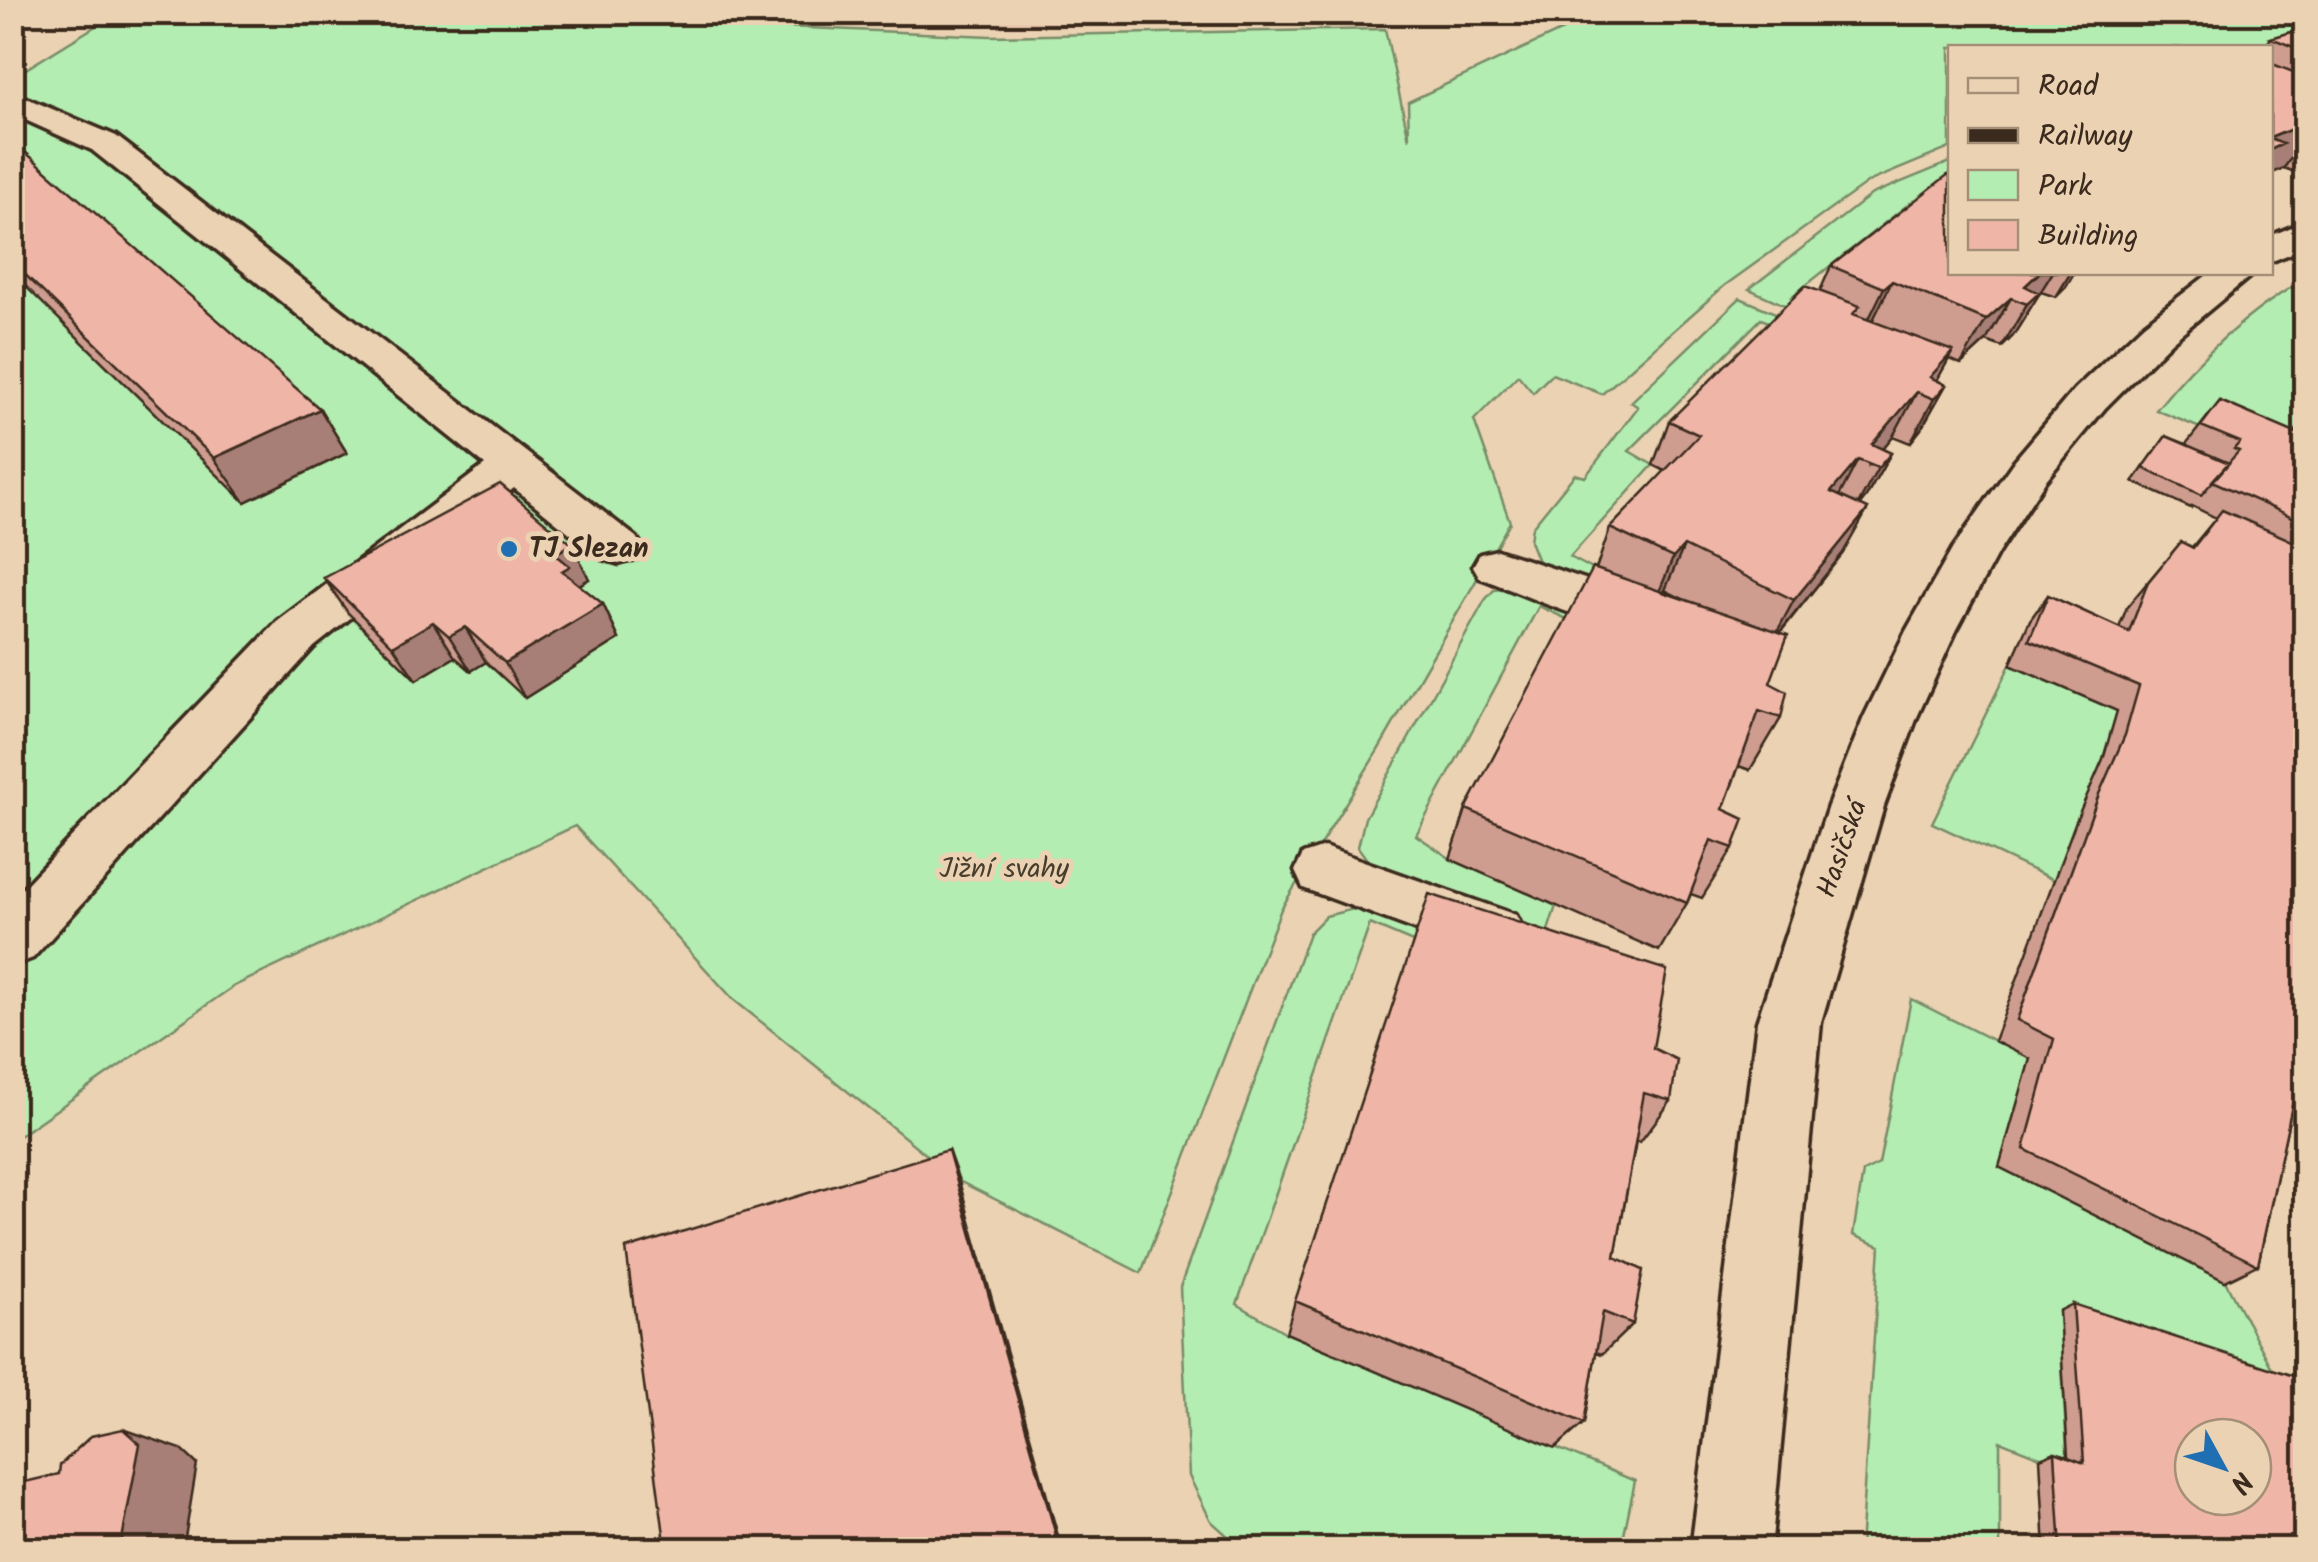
<svg xmlns="http://www.w3.org/2000/svg" width="2318" height="1562" font-family="Kalam,sans-serif">
<style>
.built{fill:#e8c7ad}
.green{fill:#b4edb1;stroke:#788c68;stroke-width:2.5}
.lines{fill:none;stroke-linecap:round;stroke-linejoin:round}
.minor-casing{stroke:#3b2a1e;stroke-width:7}
.minor{fill:#ebd2b3;fill-rule:evenodd}
.rail-casing{stroke:#3b2a1e;stroke-width:8}
.rail{stroke:#ebd2b3;stroke-width:5;stroke-dasharray:14;stroke-linecap:butt}
.wall{fill:#ce9d90;stroke:#3b2a1e;stroke-width:2.5;fill-rule:evenodd}
.shaded-wall{fill:#a77f76;stroke:#3b2a1e;stroke-width:2.5}
.building{fill:#efb6a8;stroke:#3b2a1e;stroke-width:2.5;fill-rule:evenodd}
.poi-dot{fill:#1f6fb2;stroke:#ebd2b3;stroke-width:4}
.labels{text-anchor:middle;dominant-baseline:central;stroke-width:10;stroke-linejoin:round;paint-order:stroke}
.poi-label{font-size:28px;font-weight:bold;fill:#3b2a1e;stroke:#ebd2b3;text-anchor:start}
.street-label{font-size:28px;fill:#3b2a1e;stroke:#ebd2b3}
.park-label{font-size:28px;fill:#473e2d;stroke:#ebd2b3}
</style>
<rect width="100%" height="100%" fill="#ebd2b3"/>
<filter id="ink" filterUnits="userSpaceOnUse"><feTurbulence type="fractalNoise" baseFrequency=".01" numOctaves="2"/><feDisplacementMap in="SourceGraphic" scale="20" xChannelSelector="R" yChannelSelector="G"/><feConvolveMatrix kernelMatrix="1 2 1 2 8 2 1 2 1" color-interpolation-filters="sRGB"/></filter>
<g filter="url(#ink)">
<path class="built" d="M543 13 1454 12V13L1318 20 989 27 798 24Z"/>
<path class="green" d="M117 13H472L990 36 1385 29 1409 139 1408 102 1567 28 1624 13H2305V35L2247 47 1950 48V148L1870 181 1724 286 1602 394 1552 374 1533 393 1518 375 1474 420 1510 522 1377 752 1281 909 1141 1273 959 1181 734 1000 575 826 234 986 13 1140V77Z
M1950 162V207L1947 210 1914 200 1791 297 1898 356 1749 289 1872 194Z
M2305 279V419L2273 458 2156 410C2198 358 2247 312 2305 279Z
M1740 298 1893 363 1839 349 1761 319 1629 451 1653 465 1570 557 1654 602 1665 590 1698 606 1618 600 1539 564 1530 541 1532 527 1575 474 1585 477 1638 407 1631 402Z
M1522 586 1610 615 1573 622 1539 606 1416 835 1451 859 1556 906 1546 937 1370 864 1358 847 1365 818 1485 600 1494 590Z
M2010 665 2117 711 2103 759 2054 880 1932 823Z
M1361 907 1516 956 1415 943 1370 924 1237 1304 1286 1333 1635 1481 1621 1549H1242L1211 1521 1189 1476 1180 1287 1309 933 1326 916Z
M1911 999 2030 1059 1999 1167 2225 1281 2281 1385 2059 1312 2068 1468 2000 1441V1549H1860L1880 1246 1853 1235 1863 1172 1879 1164Z"/>
<g class="lines">
<g class="minor-casing">
<path id="minor" d="M12 92 116 136 636 537 643 548 636 559 619 564 602 559 514 488 314 647 33 958 12 966V899L278 621 485 465 92 150 12 114Z
M2306 221V247L2270 262V236Z
M2211 272H2255L2172 341 2105 408 2045 481 1998 553 1956 631 1917 717 1884 806 1821 1022 1771 1550H1691L1757 1022 1828 806 1864 717 1906 631 1953 548 2014 461 2075 389 2144 324Z
M1497 550 1627 593 1669 601 1677 613 1669 625C1618 641 1531 596 1480 578L1473 566 1480 554Z
M1324 847 1516 915 1525 933 1516 951 1495 959 1303 888 1295 871 1303 854Z"/>
</g>
<use href="#minor" class="minor"/>
<g class="rail-casing">
<path id="rail" d="M844 12H1168"/>
</g>
<use href="#rail" class="rail"/>
</g>
<path class="wall" d="M2306 28V169L2297 173 2284 168 2270 174V48H2264L2271 38Z
M12 155 320 409 347 453 245 502 12 273Z
M1831 266 1950 272H2075L2066 287 2056 297 2041 292 2038 295 2013 336 2002 347 1986 341 1961 364 1949 359 1937 380 1946 385 1921 429 1910 443 1893 436 1882 449 1891 453 1866 497 1860 505 1843 553 1780 633 1770 683 1781 718 1750 770 1739 766 1723 809 1733 848 1702 898 1691 894 1687 903 1659 951 1450 859 1466 809 1596 569 1610 528 1665 471 1653 465 1669 421 1820 291ZM1665 590 1685 600 1663 592Z
M2220 401 2294 433 2306 420V1040L2258 1265 2225 1281 1999 1167 2030 1059 1994 1041 2077 818 2103 759 2117 711 2010 665 2030 620 2048 595 2119 628 2127 607 2181 542 2192 547 2216 518 2192 506 2191 508 2133 482 2166 436 2186 444Z
M572 544 589 579 579 585 603 604 619 639 525 698 486 662 471 671 455 657 416 680 348 613 324 578Z
M1653 1048 1671 1101 1640 1142 1636 1141 1615 1257 1633 1324 1602 1354 1596 1352 1584 1423 1555 1448 1286 1333 1295 1301Z
M2073 1304 2306 1550H2045L2040 1458 2055 1452 2068 1456 2059 1311Z"/>
<path class="shaded-wall" d="M2306 123V137L2284 168 2270 174V138Z
M2306 161V169L2297 173Z
M2040 272H2053L2013 336 2002 347 2027 304 2025 286Z
M2071 272H2075L2066 287 2056 297Z
M1892 281 1871 324 1863 331 1884 288Z
M2011 298 1986 341 1961 364 1986 320Z
M1953 351 1929 395 1930 377Z
M1946 385 1921 429 1910 443 1934 399Z
M1917 392 1893 436 1869 465 1872 444Z
M320 409 347 453 245 502 214 458Z
M1891 453 1866 497 1854 512 1878 468Z
M1858 460 1835 504 1831 492Z
M1868 509 1843 553 1771 643 1794 600Z
M572 544 589 579 579 585 580 606 555 554Z
M1684 546 1665 590 1655 602 1673 558Z
M603 604 619 639 525 698 505 663Z
M433 622 455 657 416 680 393 646Z
M465 627 486 662 471 671 449 636Z
M948 1150 959 1181 1062 1550H1016Z
M123 1429 181 1449 197 1464 183 1550H120Z"/>
<path class="building" d="M2306 28V52L2271 38Z
M2270 63 2306 77V123L2270 138Z
M2270 139 2283 144 2270 150Z
M24 151 320 409 214 458 12 262V155Z
M1950 173V272H2040L2025 286 2039 293 2027 304 2011 298 1986 320 1892 281 1884 288 1831 266Z
M1805 286 1860 306 1853 314 1953 351 1930 377 1946 385 1934 399 1917 392 1872 444 1891 453 1878 468 1858 460 1831 492 1868 509 1794 600 1684 546 1673 558 1610 528 1699 435 1669 421Z
M2220 401 2295 433 2306 420V523L2212 481 2239 451 2234 449 2240 442 2201 426Z
M2166 436 2229 463 2201 495 2143 468Z
M500 484 572 544 555 554 570 566 562 571 603 604 505 663 465 627 449 636 433 622 393 646 324 578Z
M2222 510 2306 547V1040L2258 1265 2024 1149 2054 1039 2017 1020 2099 794 2125 735 2139 686 2029 640 2048 595 2129 632 2148 582 2181 542 2193 548Z
M1593 568 1788 635 1770 683 1787 692 1781 718 1759 711 1723 809 1744 819 1733 848 1711 840 1687 903 1466 809Z
M1429 894 1667 970 1653 1048 1677 1060 1671 1101 1644 1093 1615 1257 1643 1270 1633 1324 1603 1312 1584 1423 1295 1301Z
M948 1150 1057 1539 1016 1550H666L626 1249Z
M2073 1304 2300 1378 2306 1411V1550H2061L2055 1452 2084 1463ZM2193 1437H2253V1497H2193Z
M123 1429 140 1444 120 1550H12V1485L59 1474 60 1465 91 1436Z"/>
</g>
<circle class="poi-dot" cx="509" cy="549" r="10"/>
<g class="labels">
<g class="poi-label">
<text x="529" y="549">TJ Slezan</text>
</g>
<g class="street-label">
<text transform="translate(1843 849) rotate(-71)">Hasičská</text>
</g>
<g class="park-label">
<text x="1004" y="869">Jižní svahy</text>
</g>
</g>
<rect width="2318" height="1562" fill="none" stroke="#ebd2b3" stroke-width="50"/>
<rect x="25" y="25" width="2268" height="1512" fill="none" stroke="#3b2a1e" stroke-width="4" filter="url(#ink)"/>
<rect x="1948" y="45" width="325" height="230" fill="#ebd2b3" stroke="#a58f77" stroke-width="2.5"/>
<rect x="1968" y="78" width="50" height="15" fill="#ebd2b3" stroke="#a58f77" stroke-width="2.5"/>
<text x="2038" y="95" font-size="30" fill="#3b2a1e">Road</text>
<rect x="1968" y="128" width="50" height="15" fill="#3b2a1e" stroke="#a58f77" stroke-width="2.5"/>
<text x="2038" y="145" font-size="30" fill="#3b2a1e">Railway</text>
<rect x="1968" y="170" width="50" height="30" fill="#b4edb1" stroke="#a58f77" stroke-width="2.5"/>
<text x="2038" y="195" font-size="30" fill="#3b2a1e">Park</text>
<rect x="1968" y="220" width="50" height="30" fill="#efb6a8" stroke="#a58f77" stroke-width="2.5"/>
<text x="2038" y="245" font-size="30" fill="#3b2a1e">Building</text>
<g transform="translate(2223 1467) rotate(130)"><circle r="48" fill="#ebd2b3" stroke="#a58f77" stroke-width="2.5"/>
<path d="M0-8L18 38L0 25L-18 38Z" fill="#1f6fb2"/>
<text y="-15" font-size="28" font-weight="bold" text-anchor="middle" fill="#3b2a1e">N</text>
</g>
</svg>
